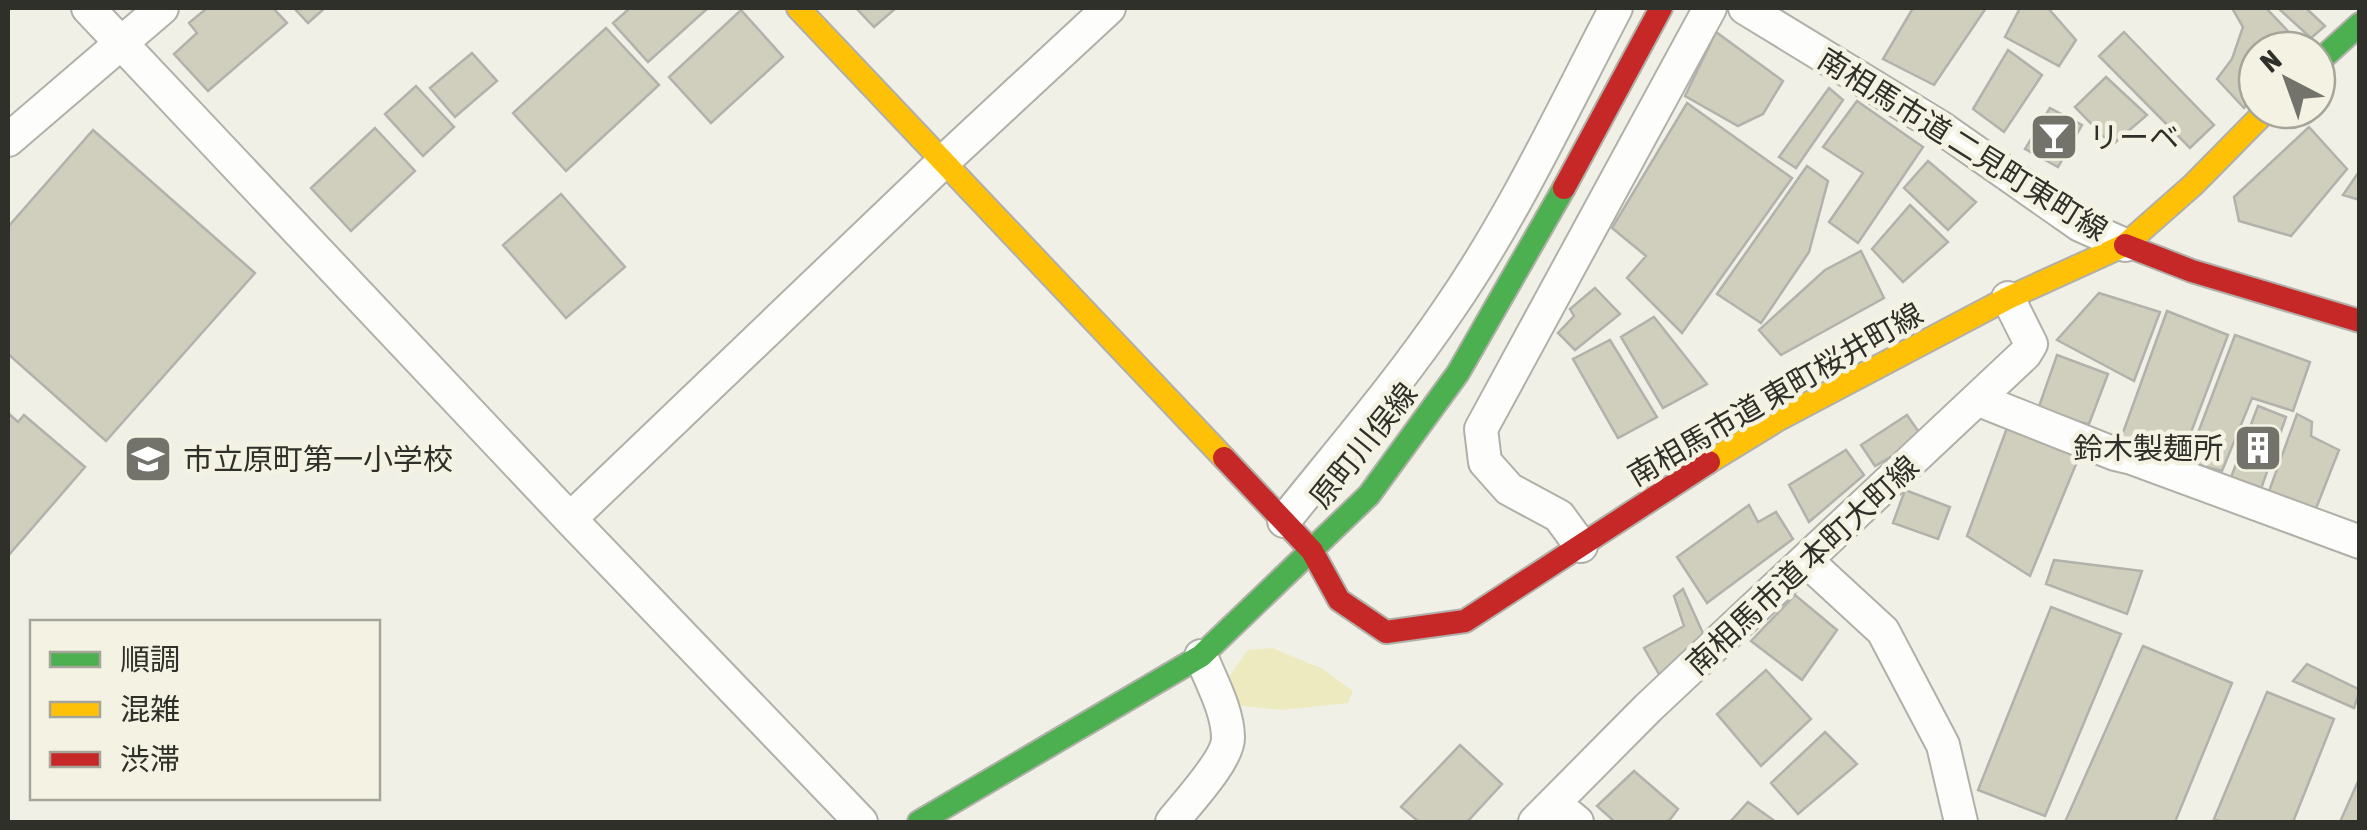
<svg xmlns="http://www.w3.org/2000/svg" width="2367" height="830" font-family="'Asap Condensed','Noto Sans JP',sans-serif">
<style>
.green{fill:#edeabf}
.building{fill:#d0cebd;stroke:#b2b2ac;stroke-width:2.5}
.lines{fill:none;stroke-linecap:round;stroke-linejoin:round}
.street-casing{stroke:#b0b0a9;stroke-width:36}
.fast-casing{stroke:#b0b0a9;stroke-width:26}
.slow-casing{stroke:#b0b0a9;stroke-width:26}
.jam-casing{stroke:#b0b0a9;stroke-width:26}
.street{stroke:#fdfdfb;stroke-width:32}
.fast{stroke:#4caf50;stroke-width:22}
.slow{stroke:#ffc107;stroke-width:22}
.jam{stroke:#c62828;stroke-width:22}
.labels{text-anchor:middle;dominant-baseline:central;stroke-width:9;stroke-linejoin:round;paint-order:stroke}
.poi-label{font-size:30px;fill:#30302a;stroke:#f4f3e3;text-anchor:start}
.street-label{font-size:30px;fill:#30302a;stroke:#f4f3e3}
</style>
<rect width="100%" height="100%" fill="#f0f0e7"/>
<path class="green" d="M1272 648 1321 668 1353 691 1348 703 1281 710 1234 705 1224 684 1248 650Z"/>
<path class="building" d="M207 8H273L287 23 208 91 174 54 197 33 189 23Z
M294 8H325L308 23Z
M630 8H708L648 62 613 23Z
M856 8H896L874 27Z
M1913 8H1986L1934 85 1883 59Z
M2020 8H2048L2076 40 2059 66 2005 37Z
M2232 8H2266L2305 49 2257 50V95L2244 108 2217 79 2232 59 2243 27Z
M2278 8H2306L2325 26 2311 38Z
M741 10 783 57 711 123 669 77Z
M606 28 659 85 566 171 513 113Z
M1716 32 1783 81 1763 114 1738 126 1685 96Z
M2124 32 2214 125 2190 148 2099 56Z
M2008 50 2042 75 2004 132 1973 109Z
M472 53 497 81 455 117 430 88Z
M2106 77 2147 115 2112 145 2075 107Z
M416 86 454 127 423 156 385 114Z
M1829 88 1843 100 1796 168 1779 157Z
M1857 101 1923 147 1858 243 1829 222 1863 173 1823 147Z
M1687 103 1792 178 1682 333 1627 278 1646 256 1612 228Z
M2050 108 2082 125 2058 167 2025 149Z
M2309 127 2347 169 2291 236 2239 221 2234 197Z
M375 128 415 171 351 231 311 188Z
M93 130 255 273 106 441 8 354V227Z
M1928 161 1976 202 1948 230 1904 188Z
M1807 166 1828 181 1809 252 1761 323 1717 294Z
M2360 170V200L2343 195Z
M561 194 625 267 566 318 503 245Z
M1910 205 1948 242 1903 282 1872 249Z
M1861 251 1884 298 1781 355 1759 330 1825 270Z
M1595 288 1620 314 1575 350 1558 333 1574 316 1570 309Z
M2099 293 2160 312 2134 381 2057 340Z
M2167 311 2228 335 2179 464 2120 441Z
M1654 317 1707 384 1663 408 1621 337Z
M2235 335 2310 362 2293 411 2252 398 2222 471 2187 462Z
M1610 340 1657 417 1618 438 1573 359Z
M2057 355 2108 374 2089 424 2037 412Z
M2258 406 2286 417 2261 489 2230 480Z
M8 413 18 422 24 415 85 467 8 556Z
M2297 414 2312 422 2311 436 2339 450 2315 511 2268 494Z
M1907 415 1923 438 1875 466 1861 445Z
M2007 428 2079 457 2030 576 1967 536Z
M1846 450 1864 475 1809 522 1789 485Z
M1905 490 1950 507 1938 539 1893 523Z
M1749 505 1758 522 1776 512 1793 539 1707 603 1677 557Z
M2054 560 2142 571 2127 614 2046 584Z
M1683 589 1706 640 1663 681 1644 648 1684 626 1674 596Z
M1795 595 1837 630 1802 680 1751 641Z
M2051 607 2121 634 2045 816 1978 790Z
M2143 646 2232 683 2175 822H2065Z
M2307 664 2360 690 2354 708 2293 681Z
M1766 670 1811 719 1761 766 1717 714Z
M2267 692 2334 719 2293 822H2223L2214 819Z
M1825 732 1857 764 1798 814 1771 783Z
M1460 745 1502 784 1467 822H1419L1401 807Z
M1634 771 1678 809 1668 822H1615L1597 806Z
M2360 777V822H2340Z
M1748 802 1776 822H1730Z"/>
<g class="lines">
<g class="street-casing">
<path id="street" d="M88 8 570 519 861 822
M1745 8 1940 127 2080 225 2125 245
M8 140 162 8
M1979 400 2115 454 2132 458 2360 542
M570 519 943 162 1109 8
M1284 521C1340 451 1399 383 1449 309 1514 215 1563 109 1616 8
M1581 546 1559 516 1509 489 1485 462 1481 429 1710 8
M1807 561 1883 631 1943 745 1961 822
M1554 803 1577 822
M1172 822C1186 804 1228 760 1228 738 1228 711 1211 681 1201 656
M1535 822 1648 708 2025 354 2031 344 2008 298"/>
</g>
<g class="fast-casing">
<path id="fast" d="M2317 63 2360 24
M919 822 1201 656 1369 495 1458 373 1564 188"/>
</g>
<g class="slow-casing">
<path id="slow" d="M798 8 1224 458
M1709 462 1779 419 2008 298 2125 245 2193 185 2267 110"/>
</g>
<g class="jam-casing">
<path id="jam" d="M1564 188 1661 8
M2125 245 2192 271 2360 321
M1224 458 1312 551 1339 600 1386 632 1465 621 1709 462"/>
</g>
<use href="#street" class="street"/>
<use href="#fast" class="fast"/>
<use href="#slow" class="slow"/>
<use href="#jam" class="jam"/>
</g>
<defs>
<g id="bar-square" transform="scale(2.5)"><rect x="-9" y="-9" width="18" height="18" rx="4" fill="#73736c" stroke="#f4f3e3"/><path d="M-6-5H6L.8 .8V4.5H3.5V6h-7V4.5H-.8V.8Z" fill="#fff"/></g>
<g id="building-square" transform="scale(2.5)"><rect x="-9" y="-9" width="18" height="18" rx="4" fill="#73736c" stroke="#f4f3e3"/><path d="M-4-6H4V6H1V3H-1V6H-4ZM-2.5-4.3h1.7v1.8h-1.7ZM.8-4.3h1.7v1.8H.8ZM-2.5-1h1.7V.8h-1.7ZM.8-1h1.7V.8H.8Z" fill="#fff"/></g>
<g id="school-square" transform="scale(2.5)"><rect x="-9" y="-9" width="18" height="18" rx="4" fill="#73736c" stroke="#f4f3e3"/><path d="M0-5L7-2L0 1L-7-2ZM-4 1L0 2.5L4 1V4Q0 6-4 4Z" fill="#fff"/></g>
</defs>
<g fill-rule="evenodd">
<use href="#bar-square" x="2054" y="137"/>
<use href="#building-square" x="2258" y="448"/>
<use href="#school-square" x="148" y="459"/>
</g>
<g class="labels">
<g class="poi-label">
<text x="2089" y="137">リーベ</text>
<text x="2223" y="448" text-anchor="end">鈴木製麺所</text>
<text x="183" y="459">市立原町第一小学校</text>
</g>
<g class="street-label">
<text transform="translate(1963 144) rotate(32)">南相馬市道 二見町東町線</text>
<text transform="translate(1775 394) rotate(-30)">南相馬市道 東町桜井町線</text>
<text transform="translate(1363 445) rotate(-51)">原町川俣線</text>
<text transform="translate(1802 565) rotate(-43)">南相馬市道 本町大町線</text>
</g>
</g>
<rect width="2367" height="830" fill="none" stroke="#30302a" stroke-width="20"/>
<rect x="30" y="620" width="350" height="180" fill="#f4f3e3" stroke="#a6a599" stroke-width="2.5"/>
<rect x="50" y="652" width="50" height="15" fill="#4caf50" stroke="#a6a599" stroke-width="2.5"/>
<text x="120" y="670" font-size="30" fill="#30302a">順調</text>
<rect x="50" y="702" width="50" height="15" fill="#ffc107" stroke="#a6a599" stroke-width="2.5"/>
<text x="120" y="720" font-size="30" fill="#30302a">混雑</text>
<rect x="50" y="752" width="50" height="15" fill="#c62828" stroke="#a6a599" stroke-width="2.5"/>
<text x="120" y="770" font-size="30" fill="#30302a">渋滞</text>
<g transform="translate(2287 80) rotate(319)"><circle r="48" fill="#f4f3e3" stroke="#a6a599" stroke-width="2.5"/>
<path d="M0-8L18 38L0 25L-18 38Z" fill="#73736c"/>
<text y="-15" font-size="28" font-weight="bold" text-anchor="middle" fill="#30302a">N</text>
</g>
</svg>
